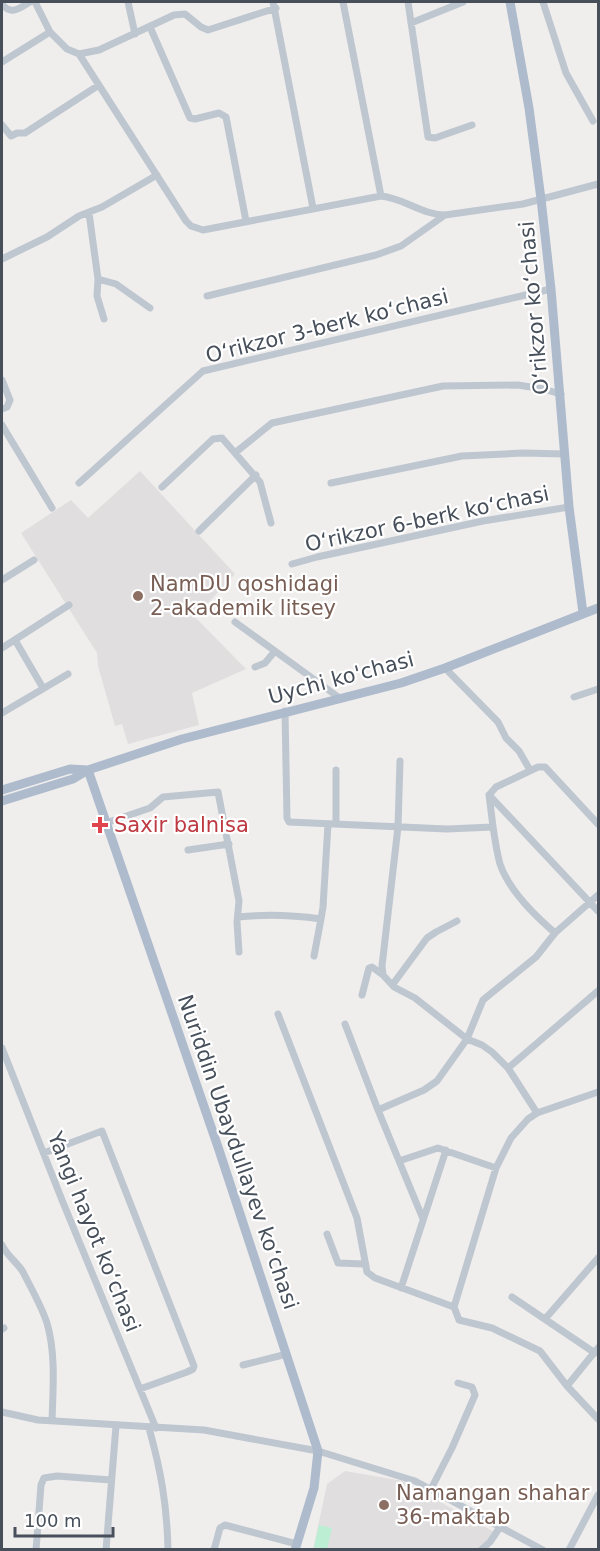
<svg xmlns="http://www.w3.org/2000/svg" width="600" height="1551" font-family="'DejaVu Sans',sans-serif">
<style>
.education{fill:#e1dedf}
.green{fill:#bbeed2}
.lines{fill:none;stroke-linecap:round;stroke-linejoin:round}
.minor{stroke:#bec7d0;stroke-width:7}
.major{stroke:#adbbcc;stroke-width:9}
.education-dot{fill:#8d6e63;stroke:#fff;stroke-width:2}
.health-dot{fill:#e0444e;stroke:#fff;stroke-width:2}
.labels{text-anchor:middle;dominant-baseline:central;stroke-width:4.5;stroke-linejoin:round;paint-order:stroke}
.street-label{font-size:21px;fill:#464f5a;stroke:#fff}
.education-label{font-size:21px;fill:#785e54;stroke:#fff;text-anchor:start}
.health-label{font-size:21px;fill:#be3a42;stroke:#fff;text-anchor:start}
</style>
<rect width="100%" height="100%" fill="#f0eded"/>
<path class="education" d="M140 471 235 574 195 617 246 669 192 693 199 725 128 744 122 724 115 726 98 666 97 653 21 533 71 500 88 518Z
M345 1471 403 1481 494 1532 488 1543 476 1549 313 1550 327 1484Z"/>
<path class="green" d="M319 1525 332 1528 327 1549 314 1547Z"/>
<g class="lines">
<path class="minor" d="M35 2 50 32 67 49 79 54 99 50 174 15 185 14 201 27 208 30 276 8
M128 2 135 34
M273 2 313 208
M343 2 381 196
M408 2 428 137 435 138 472 125
M543 2 566 73 593 121
M2 4C11 16 20 8 30 2
M411 23 463 2
M150 27 190 118 195 119 219 113 226 117 246 221
M79 54 186 221 191 226 203 230 381 196C404 198 422 215 445 215L523 204 598 184
M2 62 50 32
M2 125 11 136 17 133H25L99 85
M89 213 98 279 116 284 150 308
M2 259 47 237 79 216 102 207 157 175
M98 279 97 296 104 319
M207 296 376 255 401 246 445 215
M2 380 10 400 7 407 2 409
M2 425 52 508
M236 452 272 423 443 386 518 385 543 389 561 394
M79 483 203 371 551 289
M331 483 462 456 523 453 564 454
M162 487 213 439 222 438 260 482 271 523
M199 531 256 475
M292 564 317 557 483 521 569 507
M2 580 34 560
M235 622 341 699
M15 640 43 688
M2 648 69 605
M255 667 265 663 275 651
M445 668 498 722 506 738 519 751 530 770
M574 697 598 689
M285 711 287 818 289 822 447 829 493 827
M2 713 68 674
M400 761 398 827 382 966 383 975 394 987 415 998 467 1039 482 1045 492 1052 508 1068 537 1113
M336 770V824
M489 795C492 817 494 842 500 864 509 891 534 915 555 933
M106 823 150 808 163 797 218 792 239 901 237 922 239 952
M598 824 545 767H538L496 787 489 795 598 911
M188 850 229 844
M238 917C266 914 292 915 321 919L323 907 328 824
M314 956 321 919
M393 984 427 938 436 932 457 921
M362 995 369 968 372 967 383 975
M278 1014 357 1218 367 1272 375 1278 454 1307
M345 1024 378 1110 423 1219
M2 1048 62 1200 156 1428
M508 1068 598 991
M598 1092 537 1113 528 1119 511 1138 496 1168 454 1307 459 1320 492 1328 540 1351 567 1386 598 1419
M378 1110 424 1090 437 1081 467 1039 483 1000 536 957 555 933 598 895
M44 1153 102 1131 194 1366 193 1369 187 1372 140 1389
M399 1161 438 1148 496 1168
M327 1234 338 1263 364 1264
M2 1245C7 1256 17 1262 23 1272 31 1288 41 1305 47 1323 56 1354 53 1389 52 1421
M401 1288 446 1150
M512 1297 595 1353
M545 1319 598 1258
M2 1329 4 1328
M243 1365 287 1354
M567 1386 598 1348
M2 1412 38 1420 204 1430 318 1451 415 1481 543 1550
M149 1428C161 1471 167 1505 168 1550
M431 1489 452 1448 475 1395 472 1387 458 1383
M36 1550 41 1485 44 1478 57 1476 111 1480
M106 1550 116 1426
M214 1550 220 1528 225 1525 297 1544
M481 1550 490 1542 500 1527
M569 1550 598 1495"/>
<path class="major" d="M510 2 529 108 541 199 551 289 569 507 583 613
M88 770 218 1147 318 1451 314 1488 295 1550
M2 790 70 769 88 770
M2 801 73 779 88 770 182 739 401 683 445 668 598 608"/>
</g>
<g class="education-dot">
<circle cx="138" cy="596" r="6"/>
<circle cx="384" cy="1505" r="6"/>
</g>
<path class="health-dot" d="M97 816h6v6h6v6h-6v6h-6v-6h-6v-6h6z"/>
<g class="labels">
<g class="street-label">
<text transform="translate(534 308) rotate(-95)">Oʻrikzor koʻchasi</text>
<text transform="translate(327 326) rotate(-14)">Oʻrikzor 3-berk koʻchasi</text>
<text transform="translate(427 519) rotate(-12)">Oʻrikzor 6-berk koʻchasi</text>
<text transform="translate(341 678) rotate(-15)">Uychi ko'chasi</text>
<text transform="translate(238 1152) rotate(71)">Nuriddin Ubaydullayev koʻchasi</text>
<text transform="translate(94 1232) rotate(68)">Yangi hayot koʻchasi</text>
</g>
<g class="education-label">
<text x="150" y="584">NamDU qoshidagi<tspan x="150" dy="24">2-akademik litsey</tspan></text>
<text x="396" y="1493">Namangan shahar<tspan x="396" dy="24">36-maktab</tspan></text>
</g>
<g class="health-label">
<text x="114" y="825">Saxir balnisa</text>
</g>
</g>
<rect width="600" height="1551" fill="none" stroke="#464f5a" stroke-width="6"/>
<path d="M15 1527v9h98v-9" fill="none" stroke="#464f5a" stroke-width="3"/>
<text x="24" y="1527" font-size="18" fill="#464f5a" stroke="#ffffff" stroke-width="4.5" paint-order="stroke">100 m</text>
</svg>
